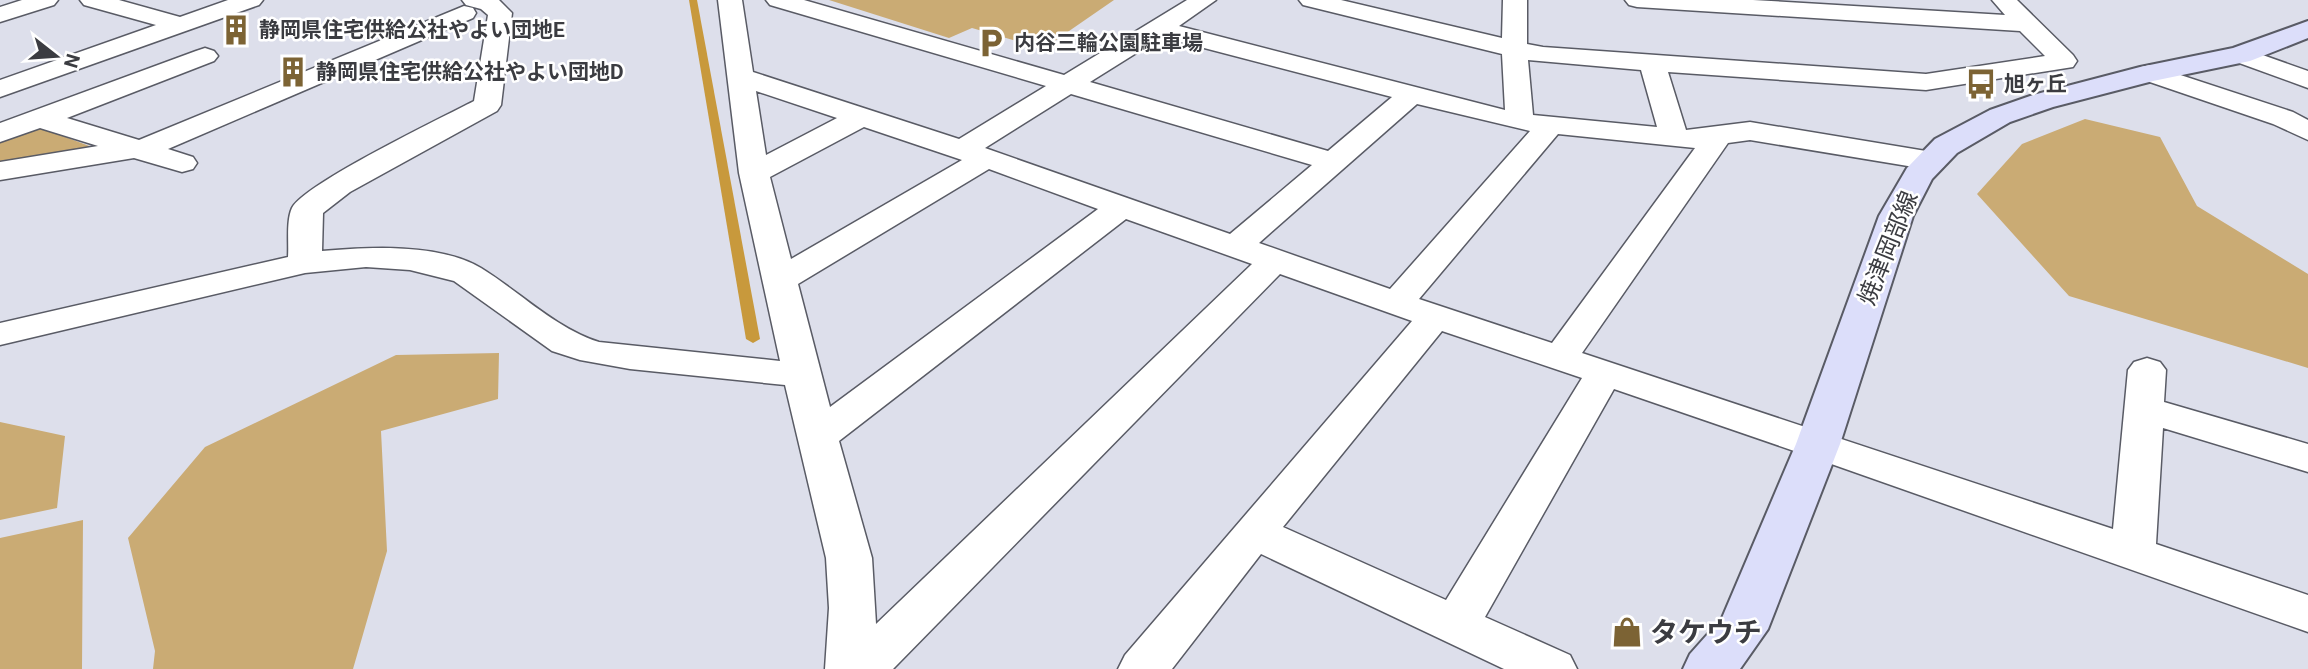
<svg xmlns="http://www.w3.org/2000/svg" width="2308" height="669" font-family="Roboto,'Noto Sans JP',sans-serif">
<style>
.green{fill:#caab74}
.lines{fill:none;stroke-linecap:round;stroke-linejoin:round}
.stream{fill:#c8993c;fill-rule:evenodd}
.minor-casing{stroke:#595b65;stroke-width:3}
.secondary-casing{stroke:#595b65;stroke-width:4}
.minor{fill:#fff;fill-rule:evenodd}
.secondary{fill:#dcdefa;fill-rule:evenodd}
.labels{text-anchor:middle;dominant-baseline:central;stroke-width:5;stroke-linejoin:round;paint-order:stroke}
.far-poi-label{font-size:21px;font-weight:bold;fill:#3b3c41;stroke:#fff;text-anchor:start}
.street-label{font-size:24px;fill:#3b3c41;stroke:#fff}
.near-poi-label{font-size:28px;font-weight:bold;fill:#3b3c41;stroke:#fff;text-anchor:start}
</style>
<rect width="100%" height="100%" fill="#dddfeb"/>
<path class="green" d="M829 0H1114L1043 49 972 28 949 38Z
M2085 119 2160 137 2197 206 2308 274V368L2069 296 1977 194 2022 144Z
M36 126 100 150 0 167V140Z
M499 353 498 399 381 431 387 551 353 669H153L155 651 128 538 205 447 396 355Z
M0 422 65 436 57 508 0 520Z
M83 520 82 669H0V538Z"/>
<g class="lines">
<path class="stream" d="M689 0H697L760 339 753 343 746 339Z"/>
<g class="minor-casing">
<path id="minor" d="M22 0H58L54 5 0 22V7Z
M80 0H119L180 17 228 0H263L259 5 0 97V80L156 25 84 5Z
M462 0H499L512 13 501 105 497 111 350 192 323 213 322 251C369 247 439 243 481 268 520 292 555 328 599 342L780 361 739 173 718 0H742L753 72 959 139 1046 86 770 5 766 0H804L1064 75 1187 0H1216L1179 26 1505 110 1502 54 1303 5 1299 0H1341L1502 38 1503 0H1527V44L1543 47 1926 74 2045 56 2020 31 1637 7 1629 5 1625 0H1753L2005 15 1992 0H2017L2073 55 2077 61 2073 67 1926 90 1668 72 1686 130 1750 122 1932 152 1943 155 1947 161 1943 167 1932 170 1750 140 1728 143 1582 353 2113 529 2128 370 2134 362 2147 358 2160 362 2166 370 2164 402 2308 444V472L2163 428 2156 544 2308 595V632L1803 454 1614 389 1485 617 1570 655 1577 669H1504L1261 554 1172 669H1118L1125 655 1412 321 1280 274 893 669H825L829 608 826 558 785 385 630 369 580 360 552 351 454 281 410 270 366 267 305 273 0 345V323L288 257C289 243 286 221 292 208 304 184 443 117 474 101L488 15 481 9 466 5ZM1162 37 1392 97 1328 151 1090 82ZM1528 60 1641 70 1657 127 1533 115ZM756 91 837 118 766 155ZM1071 94 1312 165 1230 234 985 148ZM1417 104 1530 131 1390 289 1259 243ZM864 127 962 160 791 259 770 177ZM1558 134 1695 148 1552 343 1419 299ZM989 169 1098 209 830 407 798 284ZM1126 219 1252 264 876 624 872 558 839 441ZM1442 331 1582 378 1446 600 1283 527Z
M464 6 473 8 476 13 473 18 168 149 193 157 197 163 193 169 182 172 134 158 0 180V162L98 146 40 128 0 142V123L196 51 205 48 214 51 218 56 214 61 67 118 139 140Z
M2240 47 2308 71V88L2231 60 2227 55 2231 50Z
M2150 65 2293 112 2308 120V140L2273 124 2141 79 2137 73 2141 67Z"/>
</g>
<g class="secondary-casing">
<path id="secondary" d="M2308 21V38L2250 61 2153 81 2053 107 2010 122 1957 153 1932 179 1913 216 1840 444 1768 629 1740 669H1683L1690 654 1722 618 1796 444 1879 216 1907 168 1935 139 1990 110 2033 95 2140 67 2233 48Z"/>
</g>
<use href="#minor" class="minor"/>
<use href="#secondary" class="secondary"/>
</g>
<defs>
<g id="building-bare" transform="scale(2.415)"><path d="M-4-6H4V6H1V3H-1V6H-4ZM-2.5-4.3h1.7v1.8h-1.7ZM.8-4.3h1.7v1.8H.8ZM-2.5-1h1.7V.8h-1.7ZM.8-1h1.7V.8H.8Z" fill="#7c6334" stroke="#fff" stroke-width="2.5" paint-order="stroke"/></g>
<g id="parking-bare" transform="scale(2.415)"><path d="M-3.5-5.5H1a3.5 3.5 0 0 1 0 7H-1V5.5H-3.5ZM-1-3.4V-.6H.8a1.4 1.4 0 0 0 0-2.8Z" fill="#7c6334" stroke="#fff" stroke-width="2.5" paint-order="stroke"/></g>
<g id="bus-bare" transform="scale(2.415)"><path d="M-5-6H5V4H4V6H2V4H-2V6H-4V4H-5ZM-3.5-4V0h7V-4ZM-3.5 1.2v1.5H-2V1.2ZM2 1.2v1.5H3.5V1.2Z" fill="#7c6334" stroke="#fff" stroke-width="2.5" paint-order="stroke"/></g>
<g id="shop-bare" transform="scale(2.415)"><path d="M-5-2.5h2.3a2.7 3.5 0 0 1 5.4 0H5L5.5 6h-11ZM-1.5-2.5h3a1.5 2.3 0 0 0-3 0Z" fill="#7c6334" stroke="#fff" stroke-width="2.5" paint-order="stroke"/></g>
</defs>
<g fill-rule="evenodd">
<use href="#building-bare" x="236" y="30"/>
<use href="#parking-bare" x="991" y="43"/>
<use href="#building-bare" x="293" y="72"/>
<use href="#bus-bare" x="1981" y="84"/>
<use href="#shop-bare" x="1627" y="632"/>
</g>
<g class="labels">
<g class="far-poi-label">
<text x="259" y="30">静岡県住宅供給公社やよい団地E</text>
<text x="1014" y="43">内谷三輪公園駐車場</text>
<text x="316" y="72">静岡県住宅供給公社やよい団地D</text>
<text x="2004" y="84">旭ヶ丘</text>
</g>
<g class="street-label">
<text transform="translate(1888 248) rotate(-68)">焼津岡部線</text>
</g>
<g class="near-poi-label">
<text x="1650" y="632">タケウチ</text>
</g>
</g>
<g transform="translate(56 56) rotate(107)" stroke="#ffffff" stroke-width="5" paint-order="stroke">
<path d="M0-5L12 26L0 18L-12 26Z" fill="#3b3c41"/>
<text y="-10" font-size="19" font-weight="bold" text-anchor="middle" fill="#3b3c41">N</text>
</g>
</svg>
